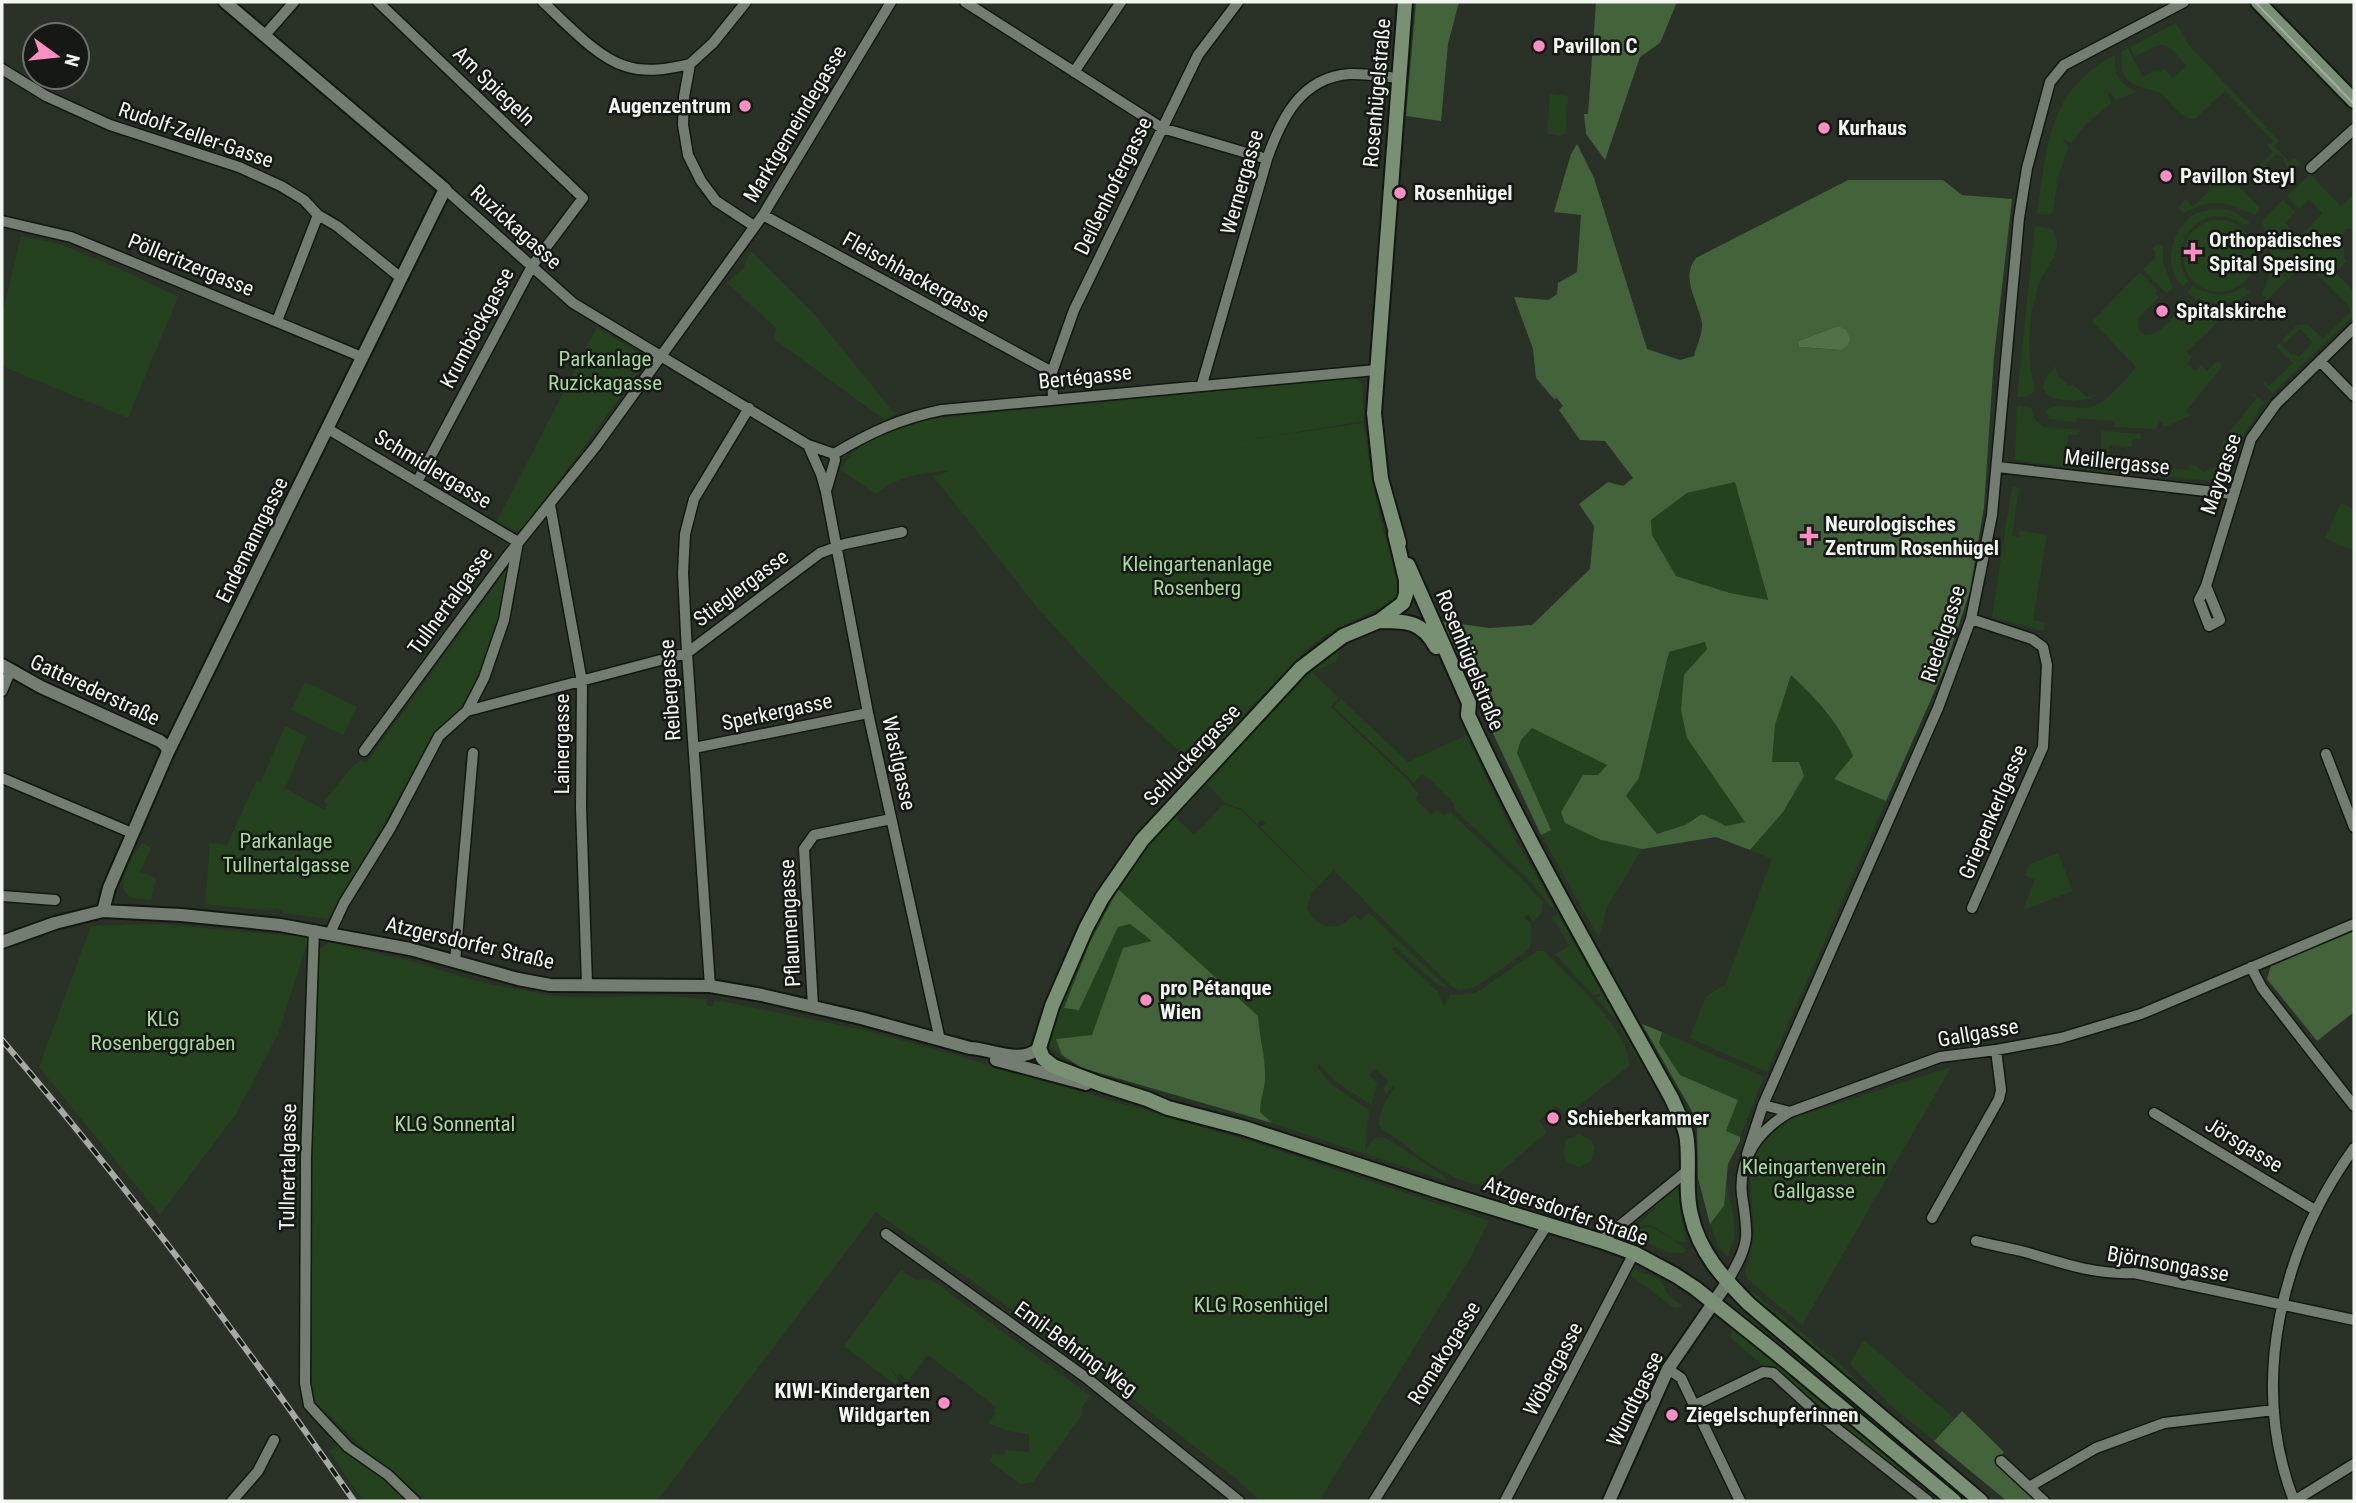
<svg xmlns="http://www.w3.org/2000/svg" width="2356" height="1503" font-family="'Roboto Condensed',sans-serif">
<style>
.green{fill:#25421e}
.forest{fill:#43633b;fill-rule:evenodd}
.water{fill:#517149}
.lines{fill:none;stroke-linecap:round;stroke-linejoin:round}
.minor-casing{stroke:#121910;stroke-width:13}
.tertiary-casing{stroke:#121910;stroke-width:16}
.secondary-casing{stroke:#121910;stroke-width:18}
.minor{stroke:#747d72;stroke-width:10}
.tertiary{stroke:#747d72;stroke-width:12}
.secondary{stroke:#7a9075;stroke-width:14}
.tram{stroke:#a5aba4;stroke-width:2}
.rail-casing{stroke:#a5aba4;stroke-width:6}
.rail{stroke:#151814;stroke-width:3.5;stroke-dasharray:10;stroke-linecap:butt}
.poi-dot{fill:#fb8fc5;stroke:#151814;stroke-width:2.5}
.labels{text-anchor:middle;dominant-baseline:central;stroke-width:5;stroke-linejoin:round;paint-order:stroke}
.poi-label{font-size:21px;font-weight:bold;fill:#f1f6f0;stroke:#151814;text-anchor:start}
.street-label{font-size:21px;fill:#f1f6f0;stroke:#151814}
.park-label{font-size:21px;fill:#a5d999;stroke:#151814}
</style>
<rect width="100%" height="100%" fill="#2a3228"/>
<path class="green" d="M2176 23 2188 44 2279 141 2274 146 2289 162 2295 158 2300 163 2292 172 2286 166 2283 157 2276 154 2265 165 2277 175 2272 180 2261 169 2258 171 2256 168 2273 152 2267 145 2274 142 2225 91 2195 119C2181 120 2172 102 2161 94 2150 87 2134 89 2126 78 2120 72 2122 60 2121 52L2128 48 2143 77 2154 71 2161 72 2163 68 2173 78 2186 66C2164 38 2164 41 2135 57L2130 47Z
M2115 55C2114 75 2119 84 2137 92L2115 100 2110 92 2108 93 2111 103 2085 125 2071 143 2064 139 2063 142 2069 146 2058 177 2053 211 2049 215 2037 214C2048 147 2046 91 2115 55Z
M1550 94 1568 96 1565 133 1561 136 1547 134Z
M2220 168 2226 173 2224 176 2229 181 2232 179 2260 208 2255 215C2226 203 2215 196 2184 213L2178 208 2185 199 2193 207 2211 189C2204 180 2213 175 2220 168Z
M2310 174 2341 206 2354 194V234L2353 229H2345L2344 234 2338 236 2337 244 2344 247V258L2347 261 2335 272 2354 292V315L2273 393 2264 385V381L2269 386 2293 363 2276 346 2279 343 2292 355 2294 354 2299 357 2313 342 2300 329 2285 343 2282 340 2297 325 2307 324 2323 339 2350 312 2348 305 2305 262 2267 300 2262 294 2271 269 2272 257 2262 221 2283 200 2295 212 2285 223 2299 237 2323 213 2309 199 2299 209 2287 196Z
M2221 209 2232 211 2250 222 2245 226C2207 196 2162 241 2188 281L2183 287C2163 267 2170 235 2189 218 2197 211 2210 210 2221 209Z
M2183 256a36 36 0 1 1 72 0a36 36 0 1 1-72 0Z
M2035 226 2052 229C2065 250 2050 261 2041 279 2037 287 2035 297 2033 306 2028 326 2029 346 2030 366 2031 376 2036 384 2033 393L2026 397H2017Z
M21 236 60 244 120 269 178 297 128 418 2 366V315Z
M2156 245H2163V263L2173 288 2166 293 2143 269 2155 259V252L2152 249Z
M751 251 814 314 895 414 885 420 774 339 776 328 727 283 743 269Z
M2140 272 2158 291 2155 293 2159 297 2138 318V328L2144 335C2161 336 2169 319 2181 310L2177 305 2180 307 2185 301 2201 310 2228 312 2187 352 2192 357 2187 364 2195 371 2201 365 2207 371 2218 360 2222 367 2185 412 2191 415 2165 427 2160 421 2156 429 2114 427V421L2077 418 2076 422 2049 419 2046 411C2057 400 2079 412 2094 406 2110 400 2123 381 2135 369V366L2092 321Z
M2192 286C2211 295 2224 299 2244 287L2250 292C2233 309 2206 306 2187 293Z
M597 327 648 359 522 531 512 530 497 521Z
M2056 366 2057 374 2069 386 2072 384 2087 397 2099 394C2085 403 2064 401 2049 397L2043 388 2047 376Z
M1356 378 1362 385 1364 421 1242 441 1363 423 1378 511 1398 582 1399 592 1392 602 1328 633 1307 649 1195 766 1108 685 1041 612 933 476 943 474 950 470C919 475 903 473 876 494L841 470C856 438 897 427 929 419Z
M2250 394H2254L2264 402 2241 440 2226 482 2093 470 2101 451V431L2141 434 2140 439H2132L2131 447 2109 445 2108 461 2188 470 2190 465H2195L2204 472 2214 467 2220 468 2223 441 2227 439V435L2257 398Z
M2017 406 2031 408 2036 421 2043 427 2081 430 2077 435H2068L2066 455 2092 459 2093 450H2100L2091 470 2015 460Z
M1735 481 1768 600 1730 593 1676 576 1652 535 1651 520 1687 493Z
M2012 487 2019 488 2012 536 2019 537 2020 531 2047 535 2033 620 2045 623 2043 631 1992 617Z
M2341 503 2354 509V551L2325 538Z
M514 559 501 619 482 674 468 701 429 742 333 916 328 919 282 913V910L273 908 272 911 205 904 210 843 227 845 256 781 261 782 285 726 307 737 285 788 324 810 328 805 324 801 355 764 361 760 366 763Z
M1706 642 1708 649 1684 675 1687 738 1746 822 1726 826 1702 814 1685 825 1657 834 1626 796 1639 778 1669 652Z
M1333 649 1340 650 1336 662 1312 672 1339 698 1331 707 1412 784 1411 786 1419 794 1415 799 1432 815 1437 810 1444 816 1449 812 1452 814 1525 882 1543 902 1542 912 1533 922 1528 914 1524 918 1531 923 1532 942 1528 950 1477 986 1474 985 1475 987 1460 990 1454 988 1363 900 1364 899 1335 872V868L1319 886 1260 827 1266 824 1262 819 1258 823 1259 826 1242 809 1225 803 1207 784 1184 809 1182 806Z
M1791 674C1820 703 1836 719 1853 757L1834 779 1886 801 1767 1072 1690 1038 1705 997 1725 985 1772 859 1750 850 1783 812 1772 762 1775 725Z
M305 682 357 707 343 735 291 710Z
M1341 699 1408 762 1466 735 1518 844 1554 907H1551L1530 881 1455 810 1454 803 1426 776 1421 775 1414 783 1334 707Z
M1532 728 1607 765 1598 776 1601 840 1642 849 1606 909 1599 938 1541 835 1551 830 1517 753 1521 740Z
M1224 804 1241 810 1318 886 1311 894 1307 908C1317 931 1338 932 1354 915L1361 921 1369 913 1449 989 1437 984 1395 946 1392 949 1438 992 1444 1007 1450 995 1470 994 1479 991 1537 951H1544C1570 978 1629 1028 1629 1066L1566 1116 1557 1106 1539 1121 1547 1132 1486 1185C1447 1184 1413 1149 1382 1129L1379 1125C1379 1110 1386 1099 1395 1088L1393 1086 1385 1094 1384 1088 1388 1081 1375 1068 1369 1075 1377 1083 1372 1105 1336 1082 1319 1064 1317 1067 1331 1084 1369 1110 1365 1150 1375 1137 1386 1138 1445 1177 1447 1181 1272 1123 1082 1068 1060 1055 1044 1041C1062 998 1079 954 1101 913 1122 877 1148 844 1176 813L1178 815 1176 818 1194 835Z
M142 843 151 848 140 872 156 878 151 900C145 899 138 899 133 898 111 890 132 854 142 843Z
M2058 853 2073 891 2023 910 2035 880 2025 875 2030 864Z
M1558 914 1641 1062 1639 1063 1617 1021 1596 998 1601 996 1599 993 1594 996 1555 954 1569 946 1553 918Z
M153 924 309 937 278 1034 236 1114 160 1215 39 1067 91 926Z
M329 942 407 960 487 984 554 996 595 998 651 995 707 999 706 1005 712 1007 715 1000 859 1029 948 1053 1256 1143 1489 1221 1470 1258 1319 1501H1260L1235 1478 1096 1370 876 1212 657 1501H419L312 1399 311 1161 319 950Z
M1662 1032 1764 1077 1740 1137 1725 1131 1738 1100 1680 1075 1659 1043Z
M1951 1067 1802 1325 1747 1279 1745 1270 1750 1257 1754 1232 1750 1177 1756 1151 1770 1134 1783 1121Z
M1579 1134 1591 1140 1595 1148 1591 1161 1579 1167 1567 1162 1563 1153 1566 1140Z
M1726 1183C1731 1205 1741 1235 1727 1256L1720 1249 1710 1224 1724 1206Z
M1678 1188 1682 1224 1687 1242C1663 1244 1656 1210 1629 1233L1656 1208 1655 1205Z
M1648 1227C1656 1228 1680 1244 1687 1250L1683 1253 1667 1252 1629 1234 1636 1229Z
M1632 1268 1661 1281 1669 1296 1683 1306 1674 1308 1628 1273Z
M901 1270 915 1280 930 1279 1091 1396 1082 1407V1415L1033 1482 1020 1484 990 1461 993 1453 1004 1456 1006 1450 1029 1452V1434L1008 1431 988 1423 996 1413 994 1410 996 1407 928 1355 908 1381 900 1373 897 1376 887 1365 899 1381 896 1385 844 1346Z
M1753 1292 1842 1366 1882 1408 1996 1501H1989L1879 1411 1840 1370 1751 1295Z
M1741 1312 1827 1385 1972 1501H1963L1739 1315Z
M1734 1324 1869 1439 1912 1480H1907L1781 1373 1763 1366 1730 1337Z
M1864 1340 1954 1418 1933 1440 1889 1404 1850 1364Z
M341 1444 389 1479 412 1501H363L329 1451Z"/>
<path class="forest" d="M1416 2H1459L1448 44 1441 121 1406 116Z
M1596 2H1677L1660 43 1640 57 1605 160 1586 134 1584 114H1588Z
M1577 144 1594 178 1647 349 1680 360 1694 356C1697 346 1703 332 1702 323 1698 301 1680 278 1696 258L1848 180H1943L1962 195 2012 199 1994 357 1984 507 1970 591 1944 670 1886 801 1834 779 1853 756C1836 719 1820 703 1791 675L1775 725 1772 762H1799L1804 776 1783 812 1750 850 1716 837 1642 849 1601 840 1565 823 1561 812 1583 775H1598L1607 765 1532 728 1521 740 1517 753 1551 830 1541 835 1440 621 1489 628 1532 625 1590 569 1594 526 1579 504 1608 482 1623 486 1633 478 1605 441 1580 440 1559 410 1563 406 1557 398 1554 399 1536 378 1533 349 1514 297 1548 300 1557 294 1558 283 1577 272 1581 215 1554 212 1571 154ZM1838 326 1841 350 1799 347 1798 341ZM1735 482 1768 599V600L1730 593 1676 576 1652 535 1651 520 1687 493ZM1705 642 1707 649 1684 675 1681 710 1687 738 1745 822 1726 826 1702 814 1685 825 1657 834 1626 796 1639 778 1669 652Z
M1118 889 1258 1016C1259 1035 1265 1055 1265 1073 1266 1087 1260 1098 1260 1112L1272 1123 1082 1068 1062 1055 1056 1039 1092 1035 1123 948 1152 941 1130 924 1118 927 1079 1010 1064 1008 1090 942Z
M2354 931V1012L2317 1041 2267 979 2271 966Z
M1642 1024 1662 1032 1659 1043 1680 1075 1738 1100 1726 1131 1740 1137V1141L1728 1164 1724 1206 1710 1224 1698 1178 1697 1120Z
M1962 1411 2004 1452 1997 1460 2041 1501H2007L1934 1441Z"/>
<path class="water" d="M1838 326 1846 330 1850 338 1848 345 1841 350 1799 347 1798 341Z"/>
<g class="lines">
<g class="minor-casing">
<path id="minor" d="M378 2 583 198 532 266 417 482
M543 2C565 22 596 57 625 66 646 73 669 69 690 64
M746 2 713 43 690 64 684 97 683 125 688 155 701 181 716 201 754 226
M965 2 1162 128 1267 159
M265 35 294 2
M2 69 46 96 110 125 239 167 281 186 304 200 318 215 337 226 401 278
M1074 72 1121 2
M2311 168 2354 129
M445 189 573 303 808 445 834 454C869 433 901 418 942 410L1376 370
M763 215 1052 372
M2 221 71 237 362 357
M277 321 318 215
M2320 361 2354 396
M1202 384 1267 159C1281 119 1301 77 1350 74 1366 73 1383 77 1399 78
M1053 399 1052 372 1074 310 1198 55 1238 2
M328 429 518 542 504 620 484 678 467 711 439 736 391 827 344 903 330 933
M808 445 821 474 826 492 868 713 940 1040
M1998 467 2232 494
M827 488 835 460 834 454
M550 505 582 682 581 807 587 984
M2206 586 2220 620 2209 626 2199 600 2206 586 2251 439 2276 404 2354 328
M1971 619 2032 639 2043 647 2047 665 2043 747 1972 908
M2 691 10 672
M467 711 687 653 820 553 845 544 902 532
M694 748 868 713
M364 751 506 558 596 446 763 215 891 2
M2326 754 2354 827
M2 778 132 833
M2 896 55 900
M314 930 306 1157 305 1383 309 1405 318 1415 348 1447 388 1475 415 1501
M455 962 473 753
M2251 967 2262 988 2354 1106
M710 986 687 653 683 573 685 534 694 499 749 408
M813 1006 804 849 814 835 891 819
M1763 1105 1790 1112
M2154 1113 2315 1210
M2354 1148C2282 1248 2248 1382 2294 1501L2354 1464
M1747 1154 1763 1105 1938 708 1971 619 1992 515 2019 218 2027 168 2050 82 2064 65 2184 2
M1932 1218 1999 1099 2001 1090 1996 1050
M886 1234 1088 1379 1239 1501
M1601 1241 1687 1171
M1976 1241C1992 1245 2009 1248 2025 1252 2063 1263 2094 1275 2134 1273L2354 1320
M1727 1283C1734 1269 1744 1254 1746 1238 1747 1224 1744 1209 1742 1195 1738 1158 1759 1130 1790 1112L1940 1057 1996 1050 2061 1038 2141 1014 2354 924
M1668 1369 1681 1378 1740 1501
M1693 1406 1755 1376 1763 1372 1773 1373 1817 1413 1928 1501
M2001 1461 2044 1501
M2029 1487 2096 1448 2164 1423 2274 1410
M232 1501 258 1471 274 1440
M1374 1501 1547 1225
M1505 1501 1634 1253"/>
</g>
<g class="tertiary-casing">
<path id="tertiary" d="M2 665 41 687 160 741 166 746 168 752
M103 911 109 888 168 752 445 189 225 2
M2 942 55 923 103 911 181 915 280 925 410 949 518 979 550 985 710 986 762 995 861 1018 970 1048C991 1049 1021 1065 1039 1048
M996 1060 1086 1084
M1609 1501 1668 1369 1727 1283"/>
</g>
<g class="secondary-casing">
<path id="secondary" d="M2258 2 2354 101
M1395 534 1406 580V594L1403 603 1379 621 1343 636 1301 668 1142 840 1102 898 1086 928 1052 1006 1039 1048 1043 1058 1053 1066 1100 1084 1147 1099 1168 1108 1244 1128 1438 1191 1601 1241 1634 1253 1675 1275 1695 1288 1775 1352 1954 1501
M1399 543 1381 479 1374 413 1405 2
M1408 565 1469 703 1468 715C1529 847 1602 972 1672 1099 1677 1111 1683 1122 1686 1134 1691 1160 1684 1189 1691 1215 1699 1252 1723 1278 1749 1304L1981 1501
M1380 621C1407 621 1422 621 1436 647"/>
</g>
<use href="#minor" class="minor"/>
<use href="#tertiary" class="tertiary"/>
<use href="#secondary" class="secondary"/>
<path class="tram" d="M2255 2 2354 104"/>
<g class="rail-casing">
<path id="rail" d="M2 1040C128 1187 244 1342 354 1501"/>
</g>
<use href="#rail" class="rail"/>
</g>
<g class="poi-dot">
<circle cx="1539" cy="46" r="7"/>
<circle cx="745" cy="106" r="7"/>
<circle cx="1824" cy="128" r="7"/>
<circle cx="2166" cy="176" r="7"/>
<circle cx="1400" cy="193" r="7"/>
<path d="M2189.5 241.5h7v7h7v7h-7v7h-7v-7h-7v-7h7z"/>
<circle cx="2162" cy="311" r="7"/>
<path d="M1805.5 525.5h7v7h7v7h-7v7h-7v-7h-7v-7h7z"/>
<circle cx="1146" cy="1000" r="7"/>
<circle cx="1553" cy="1118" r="7"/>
<circle cx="944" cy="1403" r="7"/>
<circle cx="1672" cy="1415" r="7"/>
</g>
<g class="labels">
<g class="poi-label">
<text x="1553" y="46">Pavillon C</text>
<text x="731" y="106" text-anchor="end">Augenzentrum</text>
<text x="1838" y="128">Kurhaus</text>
<text x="2180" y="176">Pavillon Steyl</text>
<text x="1414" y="193">Rosenhügel</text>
<text x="2209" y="240">Orthopädisches<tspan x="2209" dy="24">Spital Speising</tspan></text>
<text x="2176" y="311">Spitalskirche</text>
<text x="1825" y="524">Neurologisches<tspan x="1825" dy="24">Zentrum Rosenhügel</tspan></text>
<text x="1160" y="988">pro Pétanque<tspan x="1160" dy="24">Wien</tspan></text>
<text x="1567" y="1118">Schieberkammer</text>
<text x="930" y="1391" text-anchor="end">KIWI-Kindergarten<tspan x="930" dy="24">Wildgarten</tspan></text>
<text x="1686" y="1415">Ziegelschupferinnen</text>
</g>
<g class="street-label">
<text transform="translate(494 86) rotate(44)">Am Spiegeln</text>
<text transform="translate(1377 93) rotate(-85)">Rosenhügelstraße</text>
<text transform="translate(795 124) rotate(-59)">Marktgemeindegasse</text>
<text transform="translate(196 135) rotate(19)">Rudolf-Zeller-Gasse</text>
<text transform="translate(1242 182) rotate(-74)">Wernergasse</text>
<text transform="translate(1113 186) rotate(-64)">Deißenhofergasse</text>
<text transform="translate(516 227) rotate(42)">Ruzickagasse</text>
<text transform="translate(191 265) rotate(22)">Pölleritzergasse</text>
<text transform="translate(916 277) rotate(29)">Fleischhackergasse</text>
<text transform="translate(477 328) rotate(-62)">Krumböckgasse</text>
<text transform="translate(1085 377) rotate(-6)">Bertégasse</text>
<text transform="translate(2117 462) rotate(6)">Meillergasse</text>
<text transform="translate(433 469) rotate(31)">Schmidlergasse</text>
<text transform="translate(2221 474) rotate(-71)">Maygasse</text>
<text transform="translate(252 540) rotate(-64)">Endemanngasse</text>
<text transform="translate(741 588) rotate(-37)">Stieglergasse</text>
<text transform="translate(450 601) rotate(-54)">Tullnertalgasse</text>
<text transform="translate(1943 634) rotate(-72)">Riedelgasse</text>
<text transform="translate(1470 660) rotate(68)">Rosenhügelstraße</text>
<text transform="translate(95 690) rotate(25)">Gatterederstraße</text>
<text transform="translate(670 690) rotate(-94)">Reibergasse</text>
<text transform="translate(777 712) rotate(-12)">Sperkergasse</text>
<text transform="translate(562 744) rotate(-90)">Lainergasse</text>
<text transform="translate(1192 755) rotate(-47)">Schluckergasse</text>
<text transform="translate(899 763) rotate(78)">Wastlgasse</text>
<text transform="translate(1993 812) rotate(-67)">Griepenkerlgasse</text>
<text transform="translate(790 923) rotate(-93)">Pflaumengasse</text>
<text transform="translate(470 943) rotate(13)">Atzgersdorfer Straße</text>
<text transform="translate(1978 1033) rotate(-10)">Gallgasse</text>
<text transform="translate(2244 1145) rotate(31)">Jörsgasse</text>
<text transform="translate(288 1167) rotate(-89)">Tullnertalgasse</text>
<text transform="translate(1566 1211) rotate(19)">Atzgersdorfer Straße</text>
<text transform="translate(2168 1264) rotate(10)">Björnsongasse</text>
<text transform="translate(1076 1349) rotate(36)">Emil-Behring-Weg</text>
<text transform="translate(1444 1353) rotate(-58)">Romakogasse</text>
<text transform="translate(1553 1369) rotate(-62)">Wöbergasse</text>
<text transform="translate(1635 1399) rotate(-64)">Wundtgasse</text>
</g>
<g class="park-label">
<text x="605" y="359">Parkanlage<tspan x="605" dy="24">Ruzickagasse</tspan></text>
<text x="1197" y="564">Kleingartenanlage<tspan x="1197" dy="24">Rosenberg</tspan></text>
<text x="286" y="841">Parkanlage<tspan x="286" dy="24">Tullnertalgasse</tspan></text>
<text x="163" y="1019">KLG<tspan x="163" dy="24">Rosenberggraben</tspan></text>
<text x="455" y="1124">KLG Sonnental</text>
<text x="1814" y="1167">Kleingartenverein<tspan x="1814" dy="24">Gallgasse</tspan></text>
<text x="1261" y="1305">KLG Rosenhügel</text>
</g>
</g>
<rect width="2356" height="1503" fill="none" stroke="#f1f6f0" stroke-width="7"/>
<g transform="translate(56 56) rotate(105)"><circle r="33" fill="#151814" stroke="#6d716c" stroke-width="2"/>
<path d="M0-5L12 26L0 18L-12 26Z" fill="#fb8fc5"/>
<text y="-10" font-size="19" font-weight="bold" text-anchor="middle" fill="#f1f6f0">N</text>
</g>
</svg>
